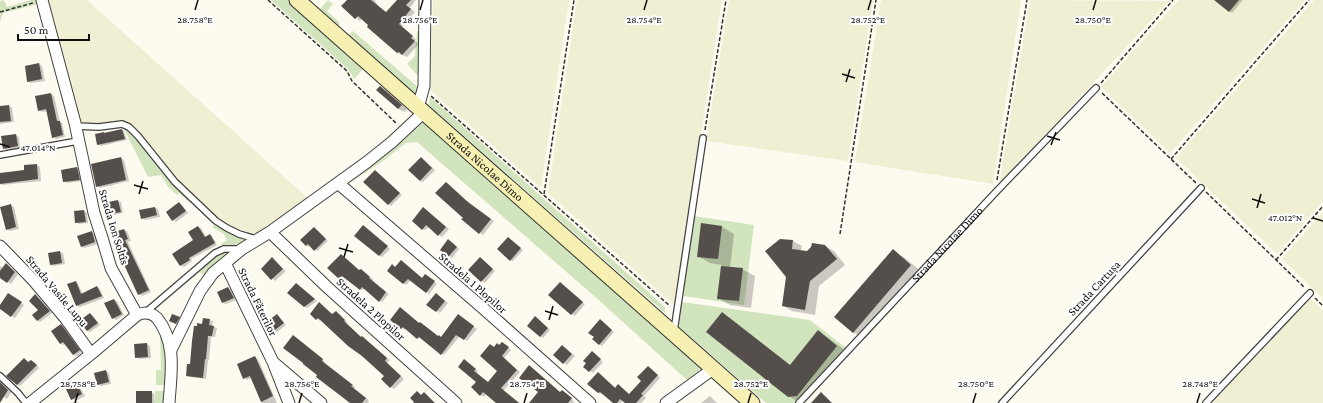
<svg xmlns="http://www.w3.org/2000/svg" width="1323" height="403" font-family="'Crimson Pro',serif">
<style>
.farmland{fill:#f1efd3}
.green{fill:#d1e4bd}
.shadow{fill:#0003}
.building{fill:#554f4b}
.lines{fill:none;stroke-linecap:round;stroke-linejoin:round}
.lane-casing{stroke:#414141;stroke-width:8}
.street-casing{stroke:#414141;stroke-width:13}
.secondary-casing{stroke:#303030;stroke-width:17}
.path{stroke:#303030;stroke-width:1.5;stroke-dasharray:4 2;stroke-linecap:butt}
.lane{stroke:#fff;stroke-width:5.5}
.street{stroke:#fff;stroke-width:11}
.secondary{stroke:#f6f0b3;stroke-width:15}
.ticks{fill:none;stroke:#0e0e0e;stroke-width:1.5}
.labels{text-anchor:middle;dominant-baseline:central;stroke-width:4;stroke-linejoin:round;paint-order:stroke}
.street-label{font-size:12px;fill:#0e0e0e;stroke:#fff}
.ticks-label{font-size:10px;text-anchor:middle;fill:#0e0e0e;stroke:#fff;stroke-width:4;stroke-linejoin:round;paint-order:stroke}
</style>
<rect width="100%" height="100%" fill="#fdfbf0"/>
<path class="farmland" d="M46 0H87L310 200 257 236 240 231 230 226 214 215 184 187 171 173 159 156 130 123 95 124 78 121Z
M433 0H569L541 188 430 90Z
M577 0H722L674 305 548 193Z
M729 0H873L848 161 706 141Z
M881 0H1021L993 184 855 162Z
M1030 0 1169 1 999 185Z
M1179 0H1305L1170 153 1101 87Z
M1314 0H1323V201L1277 254 1176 158Z
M1323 212V299L1282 259Z
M1310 298 1323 311V403H1212Z"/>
<path class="green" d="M4 0 7 7 31 0H38V4L3 13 0 22V1Z
M271 0H288L364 68 354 79 348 69Z
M328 0 333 4 327 11 340 23 338 26 320 9Z
M353 31 419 88 418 96 348 36Z
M417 31 421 34 419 77 407 64 415 56Z
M430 97 665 307V313L429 105Z
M423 122 703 368 687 380 593 295 417 142 406 143 383 161 351 182 348 179 380 157Z
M123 127 130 130 193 202 190 203 179 193 177 195 168 187 161 175 148 177Z
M693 216 754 225 744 305 683 296Z
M215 224 230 233 250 240 246 243 224 247 221 244 227 240 224 234 212 227Z
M224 252 228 253 205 276 200 272 172 294C186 281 207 258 224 252Z
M682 302 810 320 846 348 794 403H766L678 326Z
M146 316 153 321 145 318 75 373 142 317Z
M160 333H163L168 360 166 385H156V370H161Z
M155 391H166V403H154Z"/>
<path class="shadow" d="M348 0H374L377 3 376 4 386 13 398 0H416L410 8 415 12 402 27 416 39 415 41 419 44 407 57 398 53 362 19 360 21 356 18Z
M1215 0H1243L1232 13Z
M39 64 42 66 45 81 31 83 28 81 26 66Z
M380 87 387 91 407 109 405 112 398 109Z
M51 94 54 96 60 122 62 123 65 137 56 139 53 137 47 111 42 112 39 110 36 97Z
M9 106 12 108 14 122 0 124V107Z
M121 130 124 131 127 140 101 146 98 144 104 133 106 134Z
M16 135 19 137 20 148 7 150 4 148Z
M121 158 124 160 129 181 100 188 97 186Z
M424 160 435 170 423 182 420 181Z
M37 165 40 167 41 181 2 185 0 184V174L25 171Z
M77 168 80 170 82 181 67 183 64 181Z
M375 171 402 195 391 206 365 182Z
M118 201 121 202 123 213 114 215 111 214Z
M179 203 182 205 188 213 176 222 173 220Z
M11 205 14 207 19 229 10 231 7 229Z
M471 205 494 221 483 235 463 219Z
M155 208 158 209 160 217 145 220 142 218 141 211Z
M424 208 449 229 442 237 429 227 425 230 422 229Z
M84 211 87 213 88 223 79 224 76 222 75 212Z
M702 225 722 227 734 234 730 268 742 269 755 276 751 308 730 305 718 298 722 265 710 263 698 256Z
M364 226 390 249 382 257 379 255Z
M198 227 201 228 206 237 210 235 212 236 217 245 191 259 192 261 184 267 181 265 194 241Z
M124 230 127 231 131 241 128 242 151 292 142 296 139 294 112 234Z
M317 230 328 241 317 251 311 246 309 247 306 245Z
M92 233 95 234 98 244 84 248 81 246Z
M508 238 523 250 513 261 510 260Z
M793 241 802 246 801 251 807 252 825 246 834 251 845 265 819 286 815 315 792 311 783 306Z
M452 242 459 249 452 258 449 256Z
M893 251 905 258 923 273 865 339 853 332Z
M60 252 63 253 65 264 54 266 51 265Z
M341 255 360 271 364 272 373 279 372 280 389 294 382 302 365 289 363 290 360 289 346 277 343 280 340 278Z
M272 259 286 271 275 281 262 269Z
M483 260 495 271 485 283 469 270Z
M6 264 18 274 11 284 0 277V266L3 268Z
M396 267 422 279 428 277 437 284 429 294 411 280 406 285 388 271Z
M75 282 78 284 83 294 97 287 100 289 104 298 80 307 77 306 68 285Z
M297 284 317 301 307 308 304 306Z
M563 285 585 304 575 316 549 295Z
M228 288 231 289 236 300 226 304 223 303Z
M36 295 52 313 40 322 37 320 40 310Z
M12 296 24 305 15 318 0 308Z
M439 296 448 303 440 313 428 305Z
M114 300 117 301 124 315 116 320 113 318Z
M90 314 93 316 100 325 90 332 87 331Z
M311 314 333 315 339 314 347 322 346 324 362 338 365 339 390 360 387 363 404 379 394 389 391 387 382 379 385 376 321 319 320 321Z
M722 314 731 319 791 366 818 331 827 337 846 351 806 401 798 402 789 396Z
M277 315 286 325 276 333 273 331Z
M461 317 477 329 467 341 460 336 444 355 406 328 405 330 402 328 391 319 420 324 439 337 442 338Z
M204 319 213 321 212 326 217 328 215 337H211L209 360H208L206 379 190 377 187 376Z
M538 319 550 330 543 338 540 336Z
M603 322 614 332 602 346 599 344Z
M61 325 64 327 82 352 77 356 74 355 66 344 64 345 61 344 52 332Z
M297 338 325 362 324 363 355 387 354 389 369 400 368 402 369 403H348L349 401 319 375Z
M147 344 150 346 151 358 139 359 136 357 135 345Z
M505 345 511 350 504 358 520 372 503 391 520 403H498L486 394 484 397 472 387 477 382 467 362 478 371 477 373 488 383 499 371 494 348Z
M565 348 575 356 567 365 554 355Z
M595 354 603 362 593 373 585 367Z
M255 357 258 359 277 403H262L251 378 247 380 244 378Z
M34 362 39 368 20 386 17 384Z
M651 369 660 378 644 396 646 398 641 403H627L623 400 621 403H614L603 393 602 394 599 393 589 384 601 375 616 388 630 395Z
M106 371 109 373 111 384 101 386 98 384Z
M0 383 11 392 7 399 2 396Z
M76 383 79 385 85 396 75 401 72 399Z
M151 392 154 394V403H137Z
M561 393H565L574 401 573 402 575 403H544Z
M710 396 717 403H701Z
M77 402 79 403H68Z"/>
<path class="building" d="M347 0H371L386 12 397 0H411L406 5 411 9 399 24 413 36 411 38 415 41 402 55 399 52 397 53 367 27 368 25 358 16 355 19 341 6Z
M1214 0H1239L1229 12Z
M39 63 42 79 27 82 25 66Z
M380 86 402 105 398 109 376 90Z
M51 93 57 121H60L63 135 52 138 46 109 38 111 35 96Z
M9 105 11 121 0 122V106Z
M122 129 125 139 97 145 95 134 104 132V133Z
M16 134 18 146 3 149 1 136Z
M121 157 126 180 96 187 91 164Z
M421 157 432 168 420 181 408 170Z
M37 164 38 179 0 184V173L24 170V165Z
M77 167 80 180 63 182 61 170Z
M375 170 400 193 388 205 363 182Z
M446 182 468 202 491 219 479 234 461 219 463 218 435 193Z
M118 200 121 212 110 214 108 202Z
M179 202 186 211 172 221 166 212Z
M11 204 16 227 6 230 0 207Z
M155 207 157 215 141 219 139 210Z
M423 207 446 227 438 236 426 225 422 230 412 221Z
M84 210 86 222 75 223 74 211Z
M701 223 722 226 718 259 697 257Z
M363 225 388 246 379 256 354 236Z
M198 226 205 237 210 234 215 243 189 258 190 260 180 266 172 254 193 240 188 232Z
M314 227 326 239 314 251 308 244 306 246 300 240Z
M124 229 128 239 125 240 149 290 138 295 115 245 111 233Z
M92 231 95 242 81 247 77 236Z
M508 237 521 248 510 261 497 249Z
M448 239 457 247 448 257 440 250Z
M780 239 793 240 792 249 807 251 811 247 812 243 825 245 837 259 810 281 805 310 782 306 786 277 765 251Z
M893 249 911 265 853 333 834 317Z
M60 251 62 263 50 265 48 253Z
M341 254 359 270 361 269 370 277 369 278 386 292 379 302 362 287 360 290 342 276 339 279 327 268Z
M272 257 283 269 271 280 261 269Z
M480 257 493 269 481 282 468 270Z
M401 260 422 278 425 274 435 281 426 293 408 279 403 284 387 271 392 264 395 267Z
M6 263 15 272 7 283 0 278V271Z
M721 266 743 268 739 301 717 299Z
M76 281 81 294 97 286 102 296 76 306 67 284Z
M560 282 583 302 571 315 548 295Z
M296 283 315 299 304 307 287 293Z
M228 287 234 298 222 303 217 292Z
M8 293 22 302 11 317 0 309V305Z
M436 293 445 301 436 312 426 305Z
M35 294 50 311 37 321 32 315 38 310 29 301Z
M114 299 122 314 112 319 104 303Z
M319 302 332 314 336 311 345 320 344 321 361 337 362 336 387 358 385 361 401 376 390 388 381 379 384 376 362 356 348 346 318 318 316 320 310 314Z
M400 307 419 323 420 322 438 336 439 335 441 337 458 314 474 326 464 340 456 335 441 355 419 337 417 339 403 327 401 329 390 320Z
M722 312 790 365 818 330 837 346 797 396 788 397 706 332Z
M90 313 98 323 87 331 79 321Z
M172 314 180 317 176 324 169 321Z
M277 314 284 323 272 332 265 323Z
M535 316 548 328 540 337 527 326Z
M203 318 210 319 209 325 214 326 212 336H208L206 359H205L203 378 186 376 187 364H190L192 341 194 326H197V323L202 324Z
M600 319 612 330 599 345 592 339 594 337 588 333Z
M61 324 80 350 73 355 63 342 60 344 51 331Z
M293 335 323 359 322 361 353 385 351 386 366 398 362 403H350L316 377 317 375 303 364V363L283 348Z
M502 342 509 347 502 356 517 370 501 388 519 403H496L483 392 480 396 471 387 476 382 458 367 464 359 476 369 474 371 488 382 497 371 480 356 490 344 494 347 497 343 499 345Z
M147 343 148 357 135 358 134 344Z
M562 345 572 354 563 364 553 355Z
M592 351 601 359 589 372 583 367 586 363 583 361Z
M255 356 273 396 261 402 250 376 243 379 237 364Z
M24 358 28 362 31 360 37 365 17 385 6 376Z
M529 365 560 392 562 390 572 398 568 403H529L538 392 519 378Z
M648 366 658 375 641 394 643 395 636 403H625L620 399 617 403H613L600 392 598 393 587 384 598 372 615 388 618 384 629 394 641 381 637 377Z
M106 370 109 382 97 385 94 373Z
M0 382 8 390 0 403Z
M76 382 82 394 71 400 65 387Z
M136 391H152V403H136Z
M417 391 421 395 424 392 435 403H413L414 402 410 398Z
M821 392 832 403H811Z"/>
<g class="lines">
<g class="lane-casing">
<g id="lane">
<path d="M75 126 99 127 122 124 129 127 138 136 175 182 216 221 227 228 239 234 256 239"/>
<path d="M0 155 78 141"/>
<path d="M146 312 215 253 224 249H240"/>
<path d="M674 331 703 138"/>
<path d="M0 376 18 393 26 403"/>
<path id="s1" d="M799 403 995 193 1096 88"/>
<path d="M1002 403 1201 188"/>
<path d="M1206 403 1310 293"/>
</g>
</g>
<g class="street-casing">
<path id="street" d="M42 0 75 123 94 213 103 241 111 268 137 315
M418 108 424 86 425 0
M338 183 484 309 590 403
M270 232 327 287 456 403
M0 246 34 281 66 319 91 354
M225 263 273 362 289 403
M171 350 200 291 213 273 242 249 270 232 367 162 392 142 423 113
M274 363 321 403
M30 403 91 354 137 315C144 312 151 312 157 318 177 343 171 374 169 403
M666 403 713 369"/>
</g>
<g class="secondary-casing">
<g id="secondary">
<path id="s2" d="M297 0 752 403"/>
</g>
</g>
<path class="path" d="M268 0 347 71 352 81 397 124
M0 12 33 3
M1101 83 1173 0
M1102 93 1196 183
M431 96 670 306
M705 130 726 0
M1171 159 1309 0
M997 180 1027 0
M1206 192 1305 288
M544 194 574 0
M840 234 876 0
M1276 260 1323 206
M1315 298 1323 306"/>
<use href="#lane" class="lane"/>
<use href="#street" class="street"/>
<use href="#secondary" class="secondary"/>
</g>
<path class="ticks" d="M195 10 198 0M420 10 423 0M644 10 647 0M868 10 871 0M1093 10 1096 0M842 74 855 78M846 82 850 69M1047 136 1060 140M0 144 10 147M1051 145 1056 132M134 185 148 189M139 194 143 181M1252 199 1265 203M1257 208 1261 194M1313 218 1323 221M339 248 353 252M344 257 348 244M545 311 558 315M549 320 553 306M75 403 78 393M299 403 302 393M524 403 527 393M748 403 751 393M973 403 976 393M1197 403 1200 393"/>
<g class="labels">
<g class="street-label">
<text stroke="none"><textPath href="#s2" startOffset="251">Strada Nicolae Dimo</textPath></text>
<text transform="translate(114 227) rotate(73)">Strada Ion Soltîs</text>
<text stroke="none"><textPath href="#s1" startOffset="217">Strada Nicolae Dimo</textPath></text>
<text transform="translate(473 283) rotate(41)">Stradela 1 Plopilor</text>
<text transform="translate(1094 288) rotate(-47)">Strada Cartușa</text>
<text transform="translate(57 291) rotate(50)">Strada Vasile Lupu</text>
<text transform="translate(258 302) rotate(64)">Strada Făterilor</text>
<text transform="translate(371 309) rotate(42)">Stradela 2 Plopilor</text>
</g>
</g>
<g class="ticks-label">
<text x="195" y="23">28.758°E</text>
<text x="420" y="23">28.756°E</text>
<text x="644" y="23">28.754°E</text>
<text x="868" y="23">28.752°E</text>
<text x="1093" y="23">28.750°E</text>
<text x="38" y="151">47.014°N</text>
<text x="1285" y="221">47.012°N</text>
<text x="78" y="387">28.758°E</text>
<text x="302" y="387">28.756°E</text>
<text x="527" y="387">28.754°E</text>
<text x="751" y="387">28.752°E</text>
<text x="976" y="387">28.750°E</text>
<text x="1200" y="387">28.748°E</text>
</g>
<path d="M18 34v6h71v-6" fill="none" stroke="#0e0e0e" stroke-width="2"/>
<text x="24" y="34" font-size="12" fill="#0e0e0e" stroke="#ffffff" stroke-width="3" paint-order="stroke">50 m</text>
</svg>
